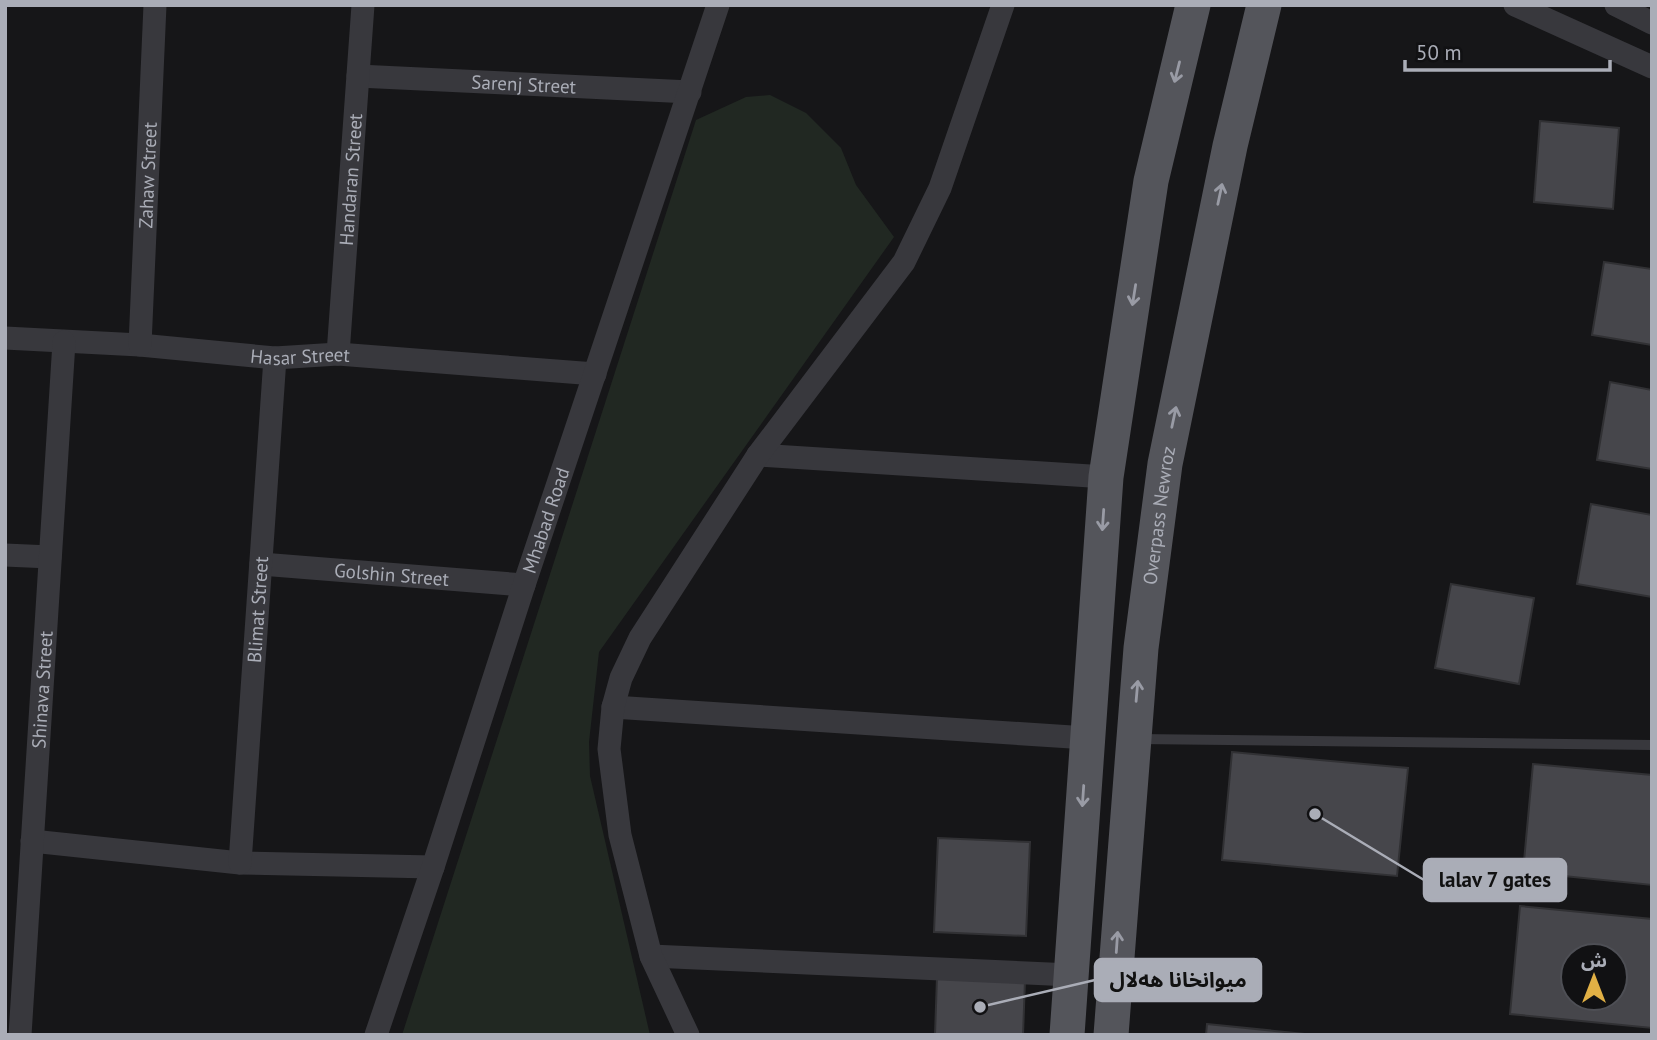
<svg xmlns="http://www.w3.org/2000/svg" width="1657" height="1040" font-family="'PT Sans','Noto Sans Arabic',sans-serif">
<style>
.green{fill:#212822}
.building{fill:#46464b;stroke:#313134;stroke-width:2;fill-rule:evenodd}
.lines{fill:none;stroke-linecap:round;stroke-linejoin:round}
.service{stroke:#38383d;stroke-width:10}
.minor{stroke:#38383d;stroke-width:23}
.primary{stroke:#54555b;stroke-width:35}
.oneway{stroke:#999ba5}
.labels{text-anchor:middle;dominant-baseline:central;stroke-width:5;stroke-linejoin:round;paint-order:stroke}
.street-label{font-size:19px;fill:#aaadb7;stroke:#111113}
.leader{fill:none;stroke:#aaadb7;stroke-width:2.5}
.callout-dot{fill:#aaadb7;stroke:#111113;stroke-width:2.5}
.callout{fill:#aaadb7;stroke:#aaadb7;stroke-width:2.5}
.callout-label{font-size:21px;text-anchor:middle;font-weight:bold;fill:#111}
</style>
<rect width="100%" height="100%" fill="#161618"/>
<path class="green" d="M770 95 806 113 841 148 856 185 894 237 599 652 589 742 590 776 650 1035H402L696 120 746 97Z"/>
<path class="building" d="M1540 121 1619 128 1613 209 1534 202Z
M1604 262 1652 269V345L1592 335Z
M1610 382 1652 390V469L1597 460Z
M1591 504 1652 515V597L1577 584Z
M1451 584 1534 598 1519 684 1435 668Z
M1232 752 1408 768 1397 876 1222 860Z
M1533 764 1652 775V885L1523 872Z
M938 838 1030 842 1026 936 934 932Z
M1520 906 1652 919V1028L1510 1014ZM1573 956H1615V998H1573Z
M937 977 1025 980 1023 1035H935Z
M1207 1024 1315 1035H1206Z"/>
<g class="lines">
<path class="service" d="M1138 739 1652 745"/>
<g class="minor">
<path d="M1515 5 1652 67"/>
<path d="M1616 5 1652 23"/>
<path id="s1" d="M358 76 690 92"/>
<path id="s2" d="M5 338 140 345 275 358 338 354 595 374"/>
<path id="s3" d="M140 345 155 5"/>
<path id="s4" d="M338 354 363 5"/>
<path d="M758 455 1106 477"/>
<path d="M5 555 50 557"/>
<path id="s5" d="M261 564 524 585"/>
<path d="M613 707 1087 738"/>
<path d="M32 841 240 863 433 867"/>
<path id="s6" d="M240 863 275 358"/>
<path d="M651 956 1071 975"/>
<path id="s7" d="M20 1035 64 342"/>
<path id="s8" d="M376 1035 433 867 524 585 718 5"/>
<path d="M688 1035 651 956 620 835 609 749 613 707 621 678 640 638 758 455 904 262 940 188 1003 5"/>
</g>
<g class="primary">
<path d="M1067 1035 1106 477 1151 181 1193 5"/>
<path id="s9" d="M1111 1035 1141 648 1165 464 1230 146 1264 5"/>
</g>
</g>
<defs><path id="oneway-shaft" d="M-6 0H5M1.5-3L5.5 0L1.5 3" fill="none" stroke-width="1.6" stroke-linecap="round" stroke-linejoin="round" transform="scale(1.75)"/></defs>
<g class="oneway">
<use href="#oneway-shaft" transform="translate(1177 72) rotate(104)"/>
<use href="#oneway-shaft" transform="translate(1220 194) rotate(-78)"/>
<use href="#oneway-shaft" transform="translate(1134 295) rotate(99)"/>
<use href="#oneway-shaft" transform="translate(1174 417) rotate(-78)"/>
<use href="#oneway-shaft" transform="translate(1103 520) rotate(94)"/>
<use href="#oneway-shaft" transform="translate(1137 691) rotate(-85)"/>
<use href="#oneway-shaft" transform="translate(1083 796) rotate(94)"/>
<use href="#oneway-shaft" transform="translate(1117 942) rotate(-86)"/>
</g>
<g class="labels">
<g class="street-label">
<text stroke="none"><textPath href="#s1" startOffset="166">Sarenj Street</textPath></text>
<text stroke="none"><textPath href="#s3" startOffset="170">Zahaw Street</textPath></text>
<text stroke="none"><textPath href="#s4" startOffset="175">Handaran Street</textPath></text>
<text stroke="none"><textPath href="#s2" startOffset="296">Hasar Street</textPath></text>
<text stroke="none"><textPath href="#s9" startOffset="522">Overpass Newroz</textPath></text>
<text stroke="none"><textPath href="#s8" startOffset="542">Mhabad Road</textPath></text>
<text stroke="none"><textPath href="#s5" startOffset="131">Golshin Street</textPath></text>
<text stroke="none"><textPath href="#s6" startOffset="254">Blimat Street</textPath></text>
<text stroke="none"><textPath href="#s7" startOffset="346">Shinava Street</textPath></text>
</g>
</g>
<path class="leader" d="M1315 814L1424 880M980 1007L1095 980"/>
<g class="callout-dot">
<circle cx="1315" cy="814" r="7"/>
<circle cx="980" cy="1007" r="7"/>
</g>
<g class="callout">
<rect x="1424" y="859" width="142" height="42" rx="7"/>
<rect x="1095" y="959" width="166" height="42" rx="7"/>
</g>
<g class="callout-label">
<text x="1495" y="887">lalav 7 gates</text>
<text x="1178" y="987">میوانخانا هەلال</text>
</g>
<rect width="1657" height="1040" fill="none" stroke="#aaadb7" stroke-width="14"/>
<g transform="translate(1594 977)"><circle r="33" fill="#111113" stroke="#4e4f55" stroke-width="2"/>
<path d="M0-5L12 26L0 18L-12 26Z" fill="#e1b045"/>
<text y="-10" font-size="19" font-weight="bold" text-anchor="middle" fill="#aaadb7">ش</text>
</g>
<path d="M1405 60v10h205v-10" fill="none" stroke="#aaadb7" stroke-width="3.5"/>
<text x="1416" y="60" font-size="21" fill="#aaadb7" stroke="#111113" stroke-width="5" paint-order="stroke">50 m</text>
</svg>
